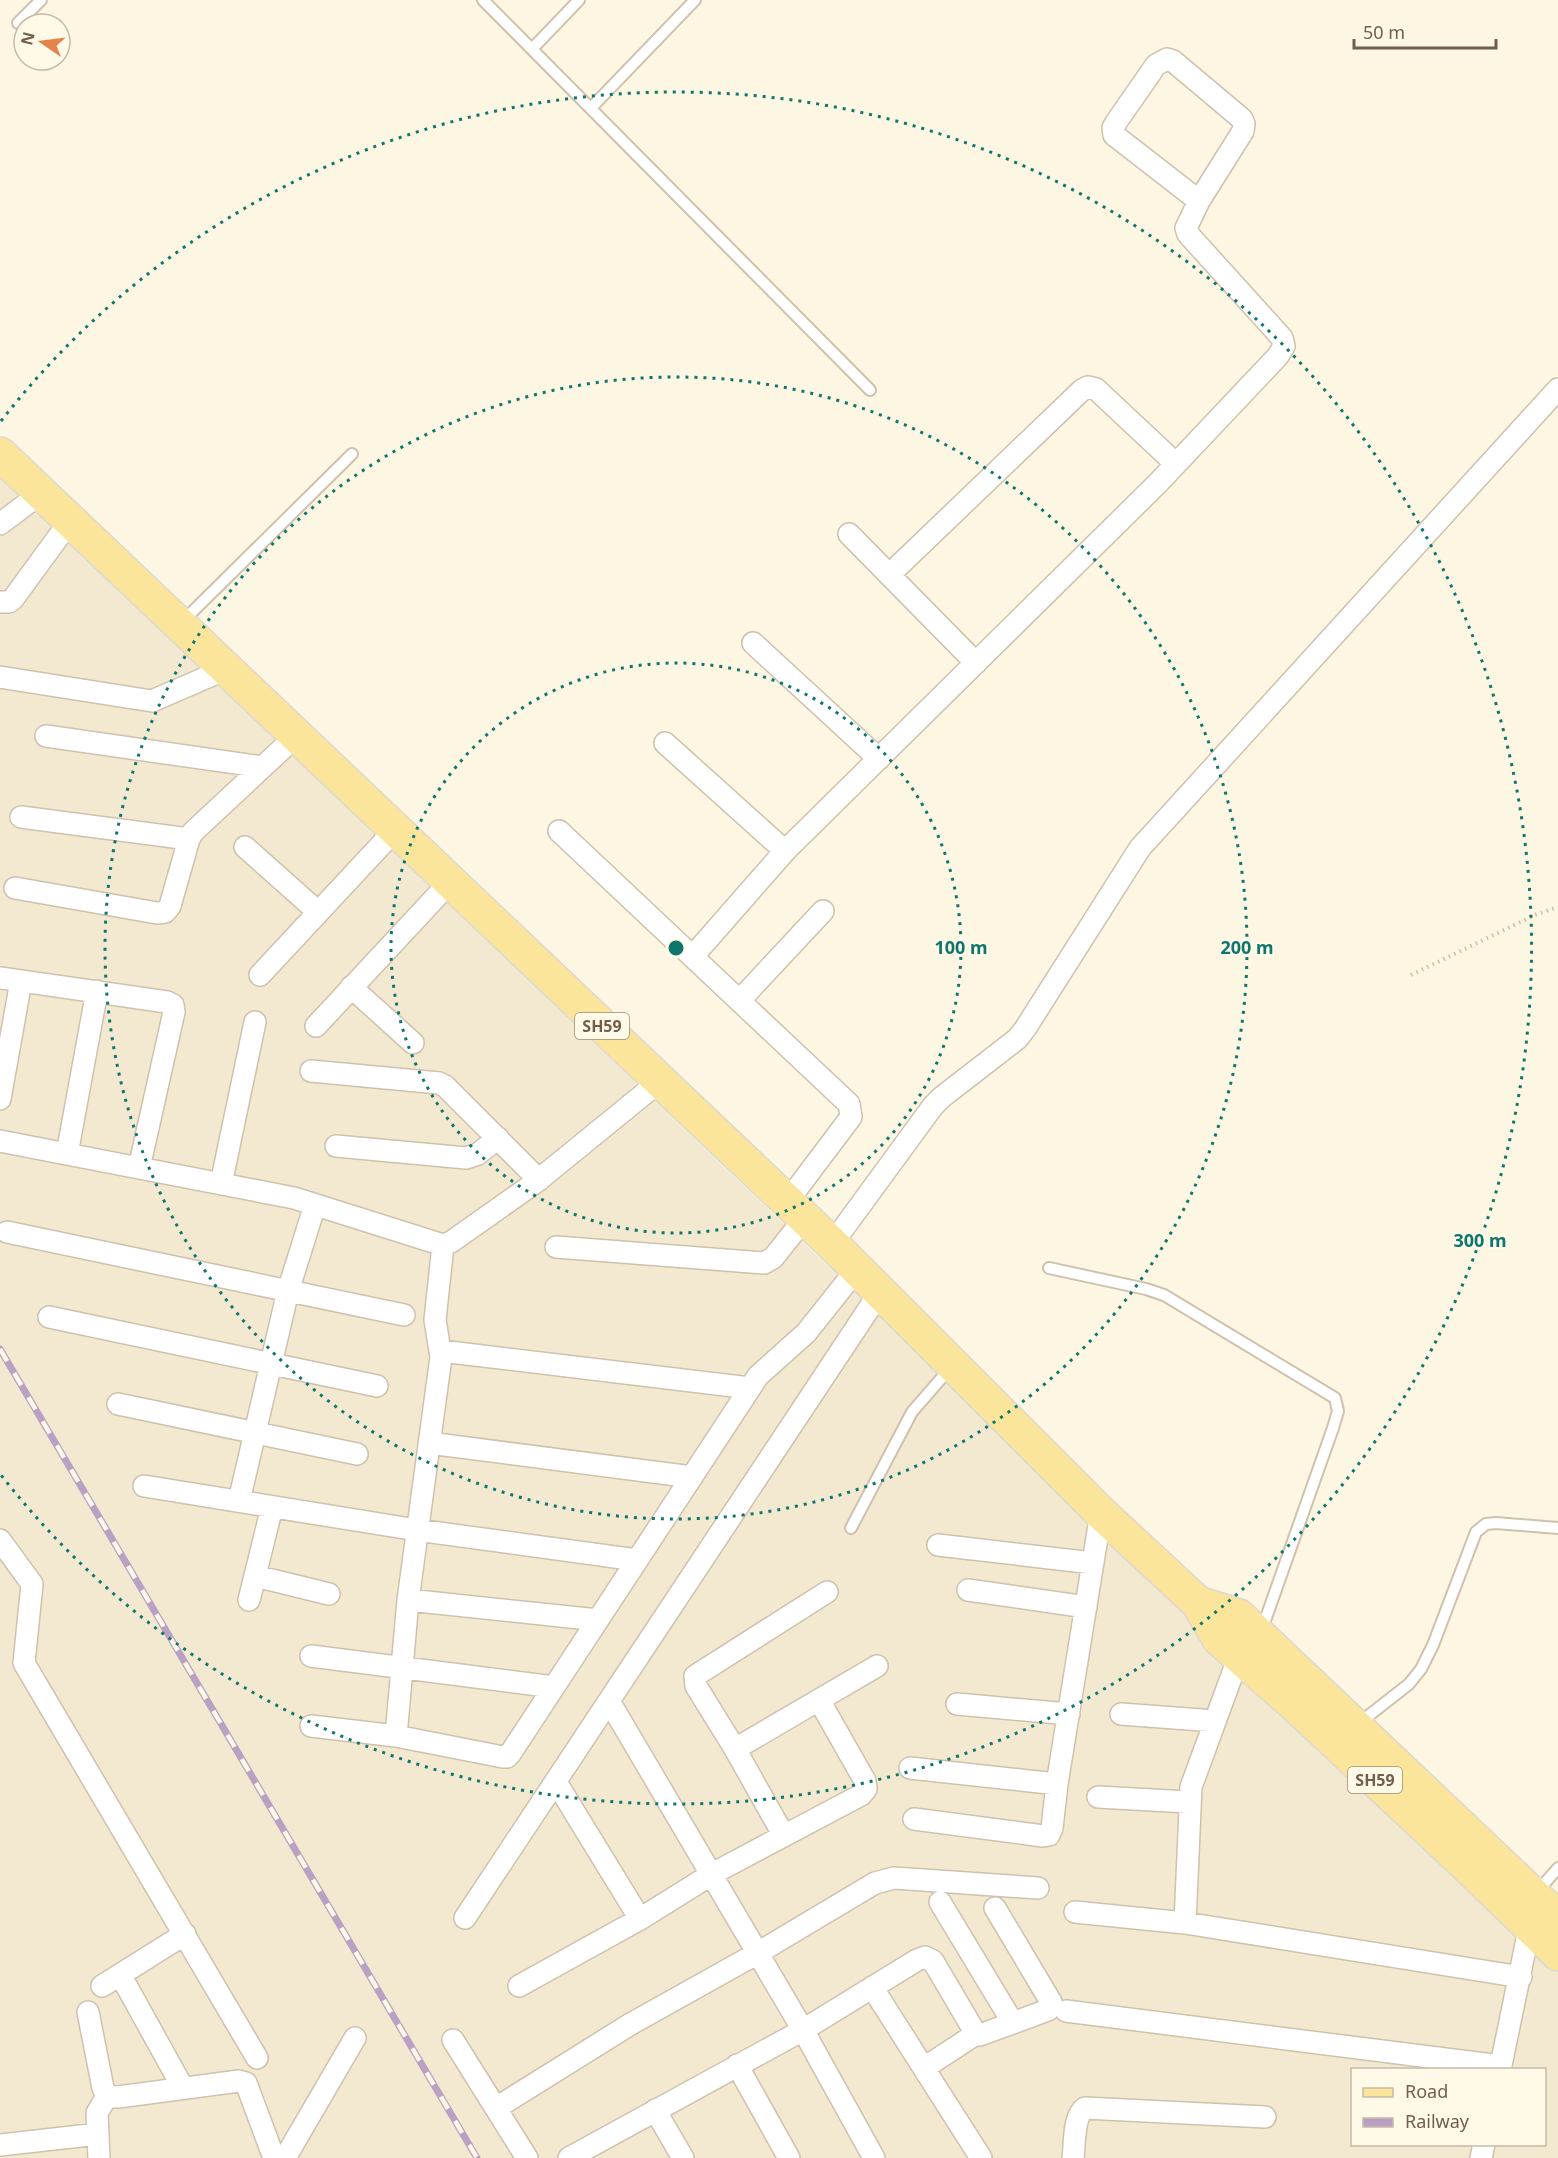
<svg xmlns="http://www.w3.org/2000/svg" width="1558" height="2158" font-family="'Noto Sans',sans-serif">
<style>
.residential{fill:#f3e9d1;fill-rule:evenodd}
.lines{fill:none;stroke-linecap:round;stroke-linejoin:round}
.service-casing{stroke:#cfc1ac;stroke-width:14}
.minor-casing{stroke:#cfc1ac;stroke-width:24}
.primary-casing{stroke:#ddd8d3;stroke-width:36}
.path{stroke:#d5bc9e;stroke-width:4;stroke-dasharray:1.5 4.5;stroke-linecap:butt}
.service{stroke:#fff;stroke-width:10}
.minor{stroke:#fff;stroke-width:21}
.primary{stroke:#fae59b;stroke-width:33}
.rail-casing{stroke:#baa1c4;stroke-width:7}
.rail{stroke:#fff9e8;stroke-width:4.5;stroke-dasharray:14;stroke-linecap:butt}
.ring{fill:none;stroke:#0f766e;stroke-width:3;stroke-dasharray:3 6}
.labels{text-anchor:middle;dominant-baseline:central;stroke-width:5;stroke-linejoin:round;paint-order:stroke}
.shield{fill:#fff9e8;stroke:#9d8c79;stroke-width:1.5}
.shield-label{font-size:16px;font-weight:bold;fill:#735e49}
.centre{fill:#0f766e;stroke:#fff9e8;stroke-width:3}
.ring-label{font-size:18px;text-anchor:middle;font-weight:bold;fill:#0f766e;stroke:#fff9e8;stroke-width:5;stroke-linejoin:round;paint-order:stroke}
</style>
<rect width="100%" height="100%" fill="#fcf6e2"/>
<path class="residential" d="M0 476 1558 1963V2158H0ZM1352 2070H1544V2144H1352Z"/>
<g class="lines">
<g class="service-casing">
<path id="service" d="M483 0 870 390
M18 23 41 0
M532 49 579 0
M591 108 695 0
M182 622 352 454
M1049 1268 1146 1289 1164 1295 1335 1398 1338 1411 1333 1428 1261 1632
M851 1528 912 1412 952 1366
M1358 1724 1409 1684 1421 1669 1433 1645 1476 1532 1486 1524 1496 1523 1558 1528
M1536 1893 1558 1868"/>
</g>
<g class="minor-casing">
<path id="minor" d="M0 524 41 493
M849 534 976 663
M889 575 1082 390 1088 387 1096 389 1176 464
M0 602H9L13 599 70 521
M753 643 879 759
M0 677 152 701 226 669
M46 736 263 767
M665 743 785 851
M21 817 189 839
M559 831 849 1104 851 1117 787 1202
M245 847 318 912
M15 888 157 913 165 912 170 906 189 839 193 832 296 736
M693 956 785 851 1158 483 1278 356 1284 346 1282 338 1188 234 1186 228 1199 201 1243 131 1244 124 1242 119 1173 61 1167 59 1156 65 1117 121 1113 128 1114 135 1199 201
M260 975 395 830
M0 978 167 1002 173 1005 174 1012 139 1168
M351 987 413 1043
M740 1000 823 911
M316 1026 450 882
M311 1071 439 1083 445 1086 539 1180
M0 1099 21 981
M0 1141 294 1198 443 1245 451 1242 536 1182 660 1081
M336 1146 466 1158 478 1154 498 1138
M67 1154 97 991
M221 1184 255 1022
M7 1232 404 1315
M832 1244 933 1106 942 1097 1017 1039 1025 1029 1140 848 1558 389
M443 1245 435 1320 441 1357 408 1600 396 1736 503 1757H507L510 1754 758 1376 806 1333 857 1269
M556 1247 764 1263 773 1258 805 1218
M49 1317 377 1386
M441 1351 750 1388
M118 1404 357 1454
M429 1443 692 1477
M144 1486 417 1530 637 1560
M239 1501 288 1291 315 1205
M0 1540 32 1584 24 1663 257 2058
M938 1545 1093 1563
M255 1576 329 1594
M968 1590 1086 1607
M249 1600 272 1507
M408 1600 598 1620
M311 1656 554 1687
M609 1701 803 2030 874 2158
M957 1704 1069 1714
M1121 1714 1215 1721
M311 1726 396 1736
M735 1749 877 1666
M910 1768 1057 1784
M556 1782 640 1919
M1098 1797 1188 1802
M914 1819 1043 1836 1049 1835 1052 1828 1057 1784 1101 1513
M784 1836 735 1749 696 1686 695 1676 827 1592
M940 1902 1013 2023
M1075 1912 1185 1923 1521 1977
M465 1918 880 1292
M1185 1923 1191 1787 1239 1656
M121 1976 183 2088
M102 1986 185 1934
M519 1986 640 1919 712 1874 861 1795 866 1789 865 1781 819 1700
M872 1987 981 2158
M1066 2011 1501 2066
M88 2012 103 2088 107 2096 118 2097 239 2081 246 2083 274 2158
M453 2040 527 2158
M737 2065 789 2158
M924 2068 976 2034
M1500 2070 1531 1920
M496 2108 629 2025 756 1954 875 1883 894 1878 1038 1888
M655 2110 683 2158
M0 2145 98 2134
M99 2158 97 2113 107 2096
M285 2158 355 2038
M569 2158 803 2030 917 1960 925 1957 933 1961 976 2034 980 2035 1048 2010 1051 2007V2002L995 1908
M1073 2158C1075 2144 1073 2116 1085 2108L1265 2117
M1481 2158 1484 2144"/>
</g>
<g class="primary-casing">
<path id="primary" d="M0 454 832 1244 1101 1513 1198 1603 1219 1639 1295 1705 1467 1866 1558 1954
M1198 1603 1239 1616 1558 1918"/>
</g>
<path class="path" d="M1411 975 1535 915 1558 907"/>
<use href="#service" class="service"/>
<use href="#minor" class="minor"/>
<use href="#primary" class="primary"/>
<g class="rail-casing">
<path id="rail" d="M0 1349 477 2158"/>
</g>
<use href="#rail" class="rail"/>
</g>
<g class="ring">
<circle cx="676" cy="948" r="285"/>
<circle cx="676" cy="948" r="571"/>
<path d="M1 421A856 856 0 1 1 1 1475"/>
</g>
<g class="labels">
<g class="shield">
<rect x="575" y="1013" width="54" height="26" rx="4.5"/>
<rect x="1348" y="1767" width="54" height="26" rx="4.5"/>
</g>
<g class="shield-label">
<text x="602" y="1026">SH59</text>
<text x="1375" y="1780">SH59</text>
</g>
</g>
<circle cx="676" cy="948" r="9" class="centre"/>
<g class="ring-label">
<text x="961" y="954">100 m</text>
<text x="1247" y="954">200 m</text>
<text x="1480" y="1247">300 m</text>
</g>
<rect x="1351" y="2068" width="195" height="78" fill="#fff9e8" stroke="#c7bba8" stroke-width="1.5"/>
<rect x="1363" y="2088" width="30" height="9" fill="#fae59b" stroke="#c7bba8" stroke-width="1.5"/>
<text x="1405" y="2098" font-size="18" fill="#735e49">Road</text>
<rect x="1363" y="2118" width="30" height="9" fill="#baa1c4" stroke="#c7bba8" stroke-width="1.5"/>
<text x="1405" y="2128" font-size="18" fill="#735e49">Railway</text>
<g transform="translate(42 42) rotate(284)"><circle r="28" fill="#fff9e8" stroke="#c7bba8" stroke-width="1.5"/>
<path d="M0-4.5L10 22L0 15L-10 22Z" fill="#e58348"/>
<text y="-9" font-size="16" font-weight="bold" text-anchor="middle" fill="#735e49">N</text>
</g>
<path d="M1354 39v9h142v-9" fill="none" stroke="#735e49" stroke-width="3"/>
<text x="1363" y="39" font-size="18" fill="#735e49" stroke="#fff9e8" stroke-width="4.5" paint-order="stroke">50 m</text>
</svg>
